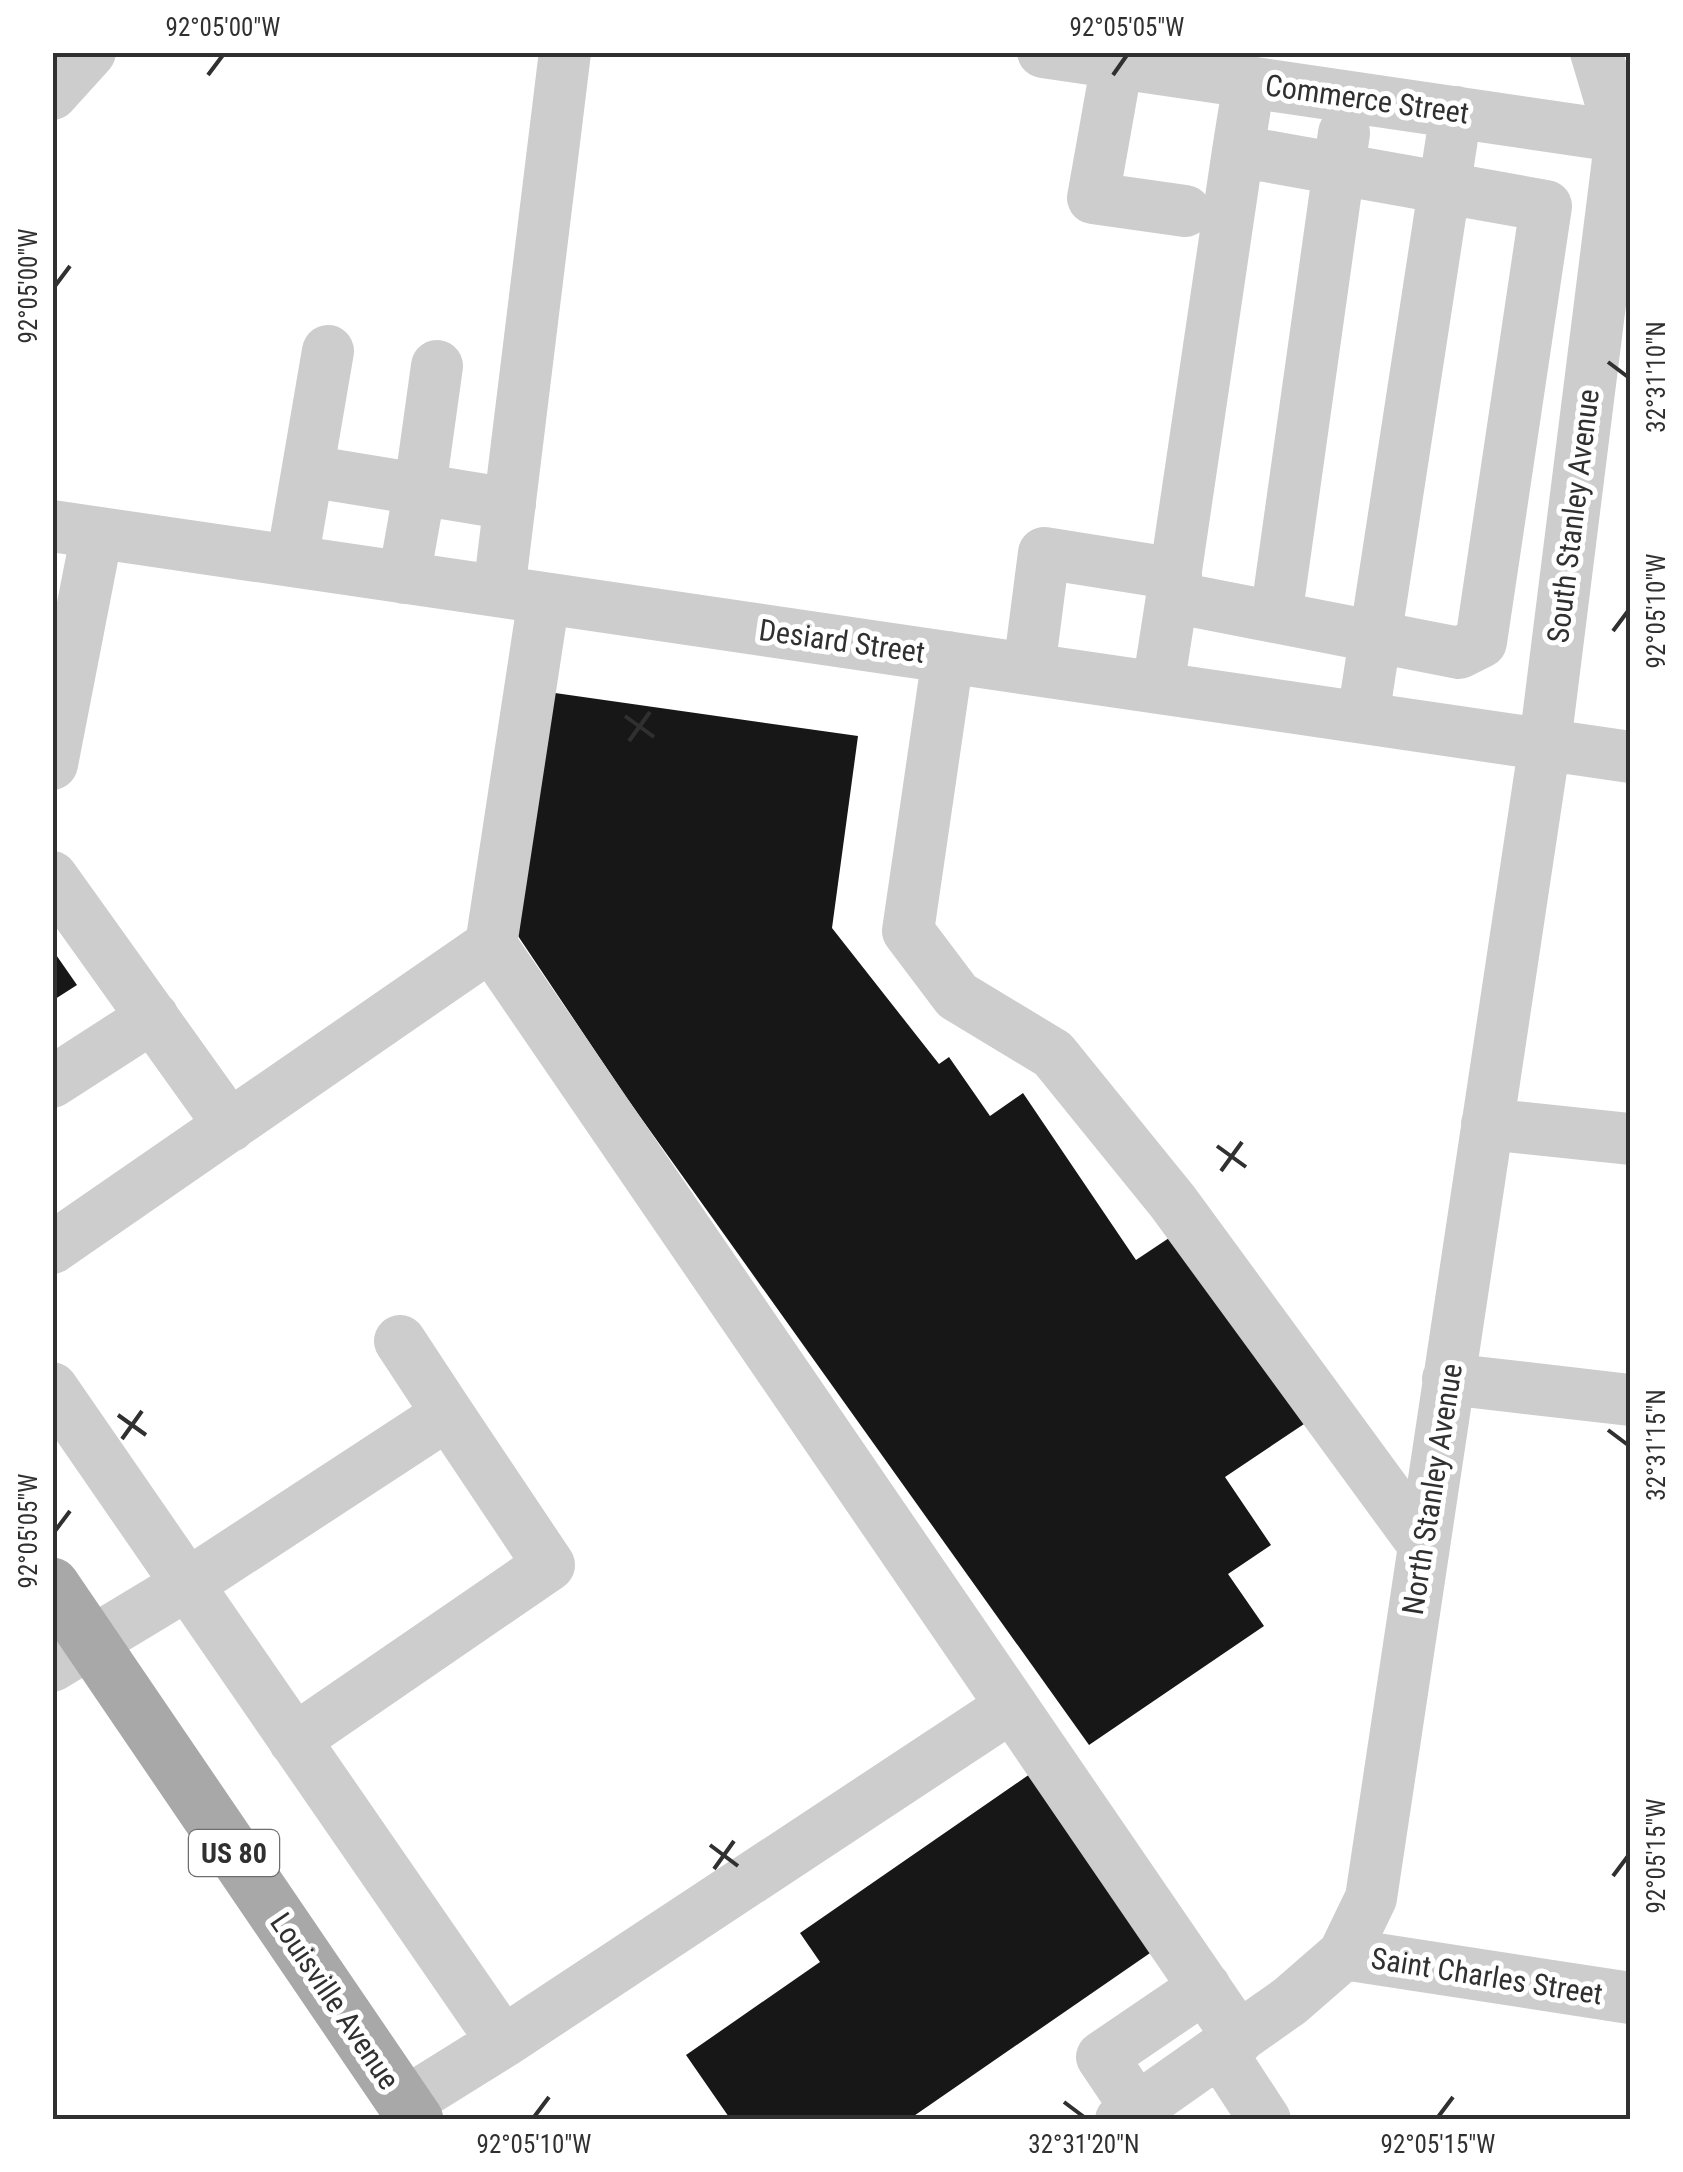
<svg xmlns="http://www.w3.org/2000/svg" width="1683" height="2172" font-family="'Roboto Condensed',sans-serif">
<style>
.building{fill:#171717}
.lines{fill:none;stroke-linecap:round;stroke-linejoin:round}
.minor{stroke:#cdcdcd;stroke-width:52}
.major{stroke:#a8a8a8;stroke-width:55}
.ticks{fill:none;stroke:#303030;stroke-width:4}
.labels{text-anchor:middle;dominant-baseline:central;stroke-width:10;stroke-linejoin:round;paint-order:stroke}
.shield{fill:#fff;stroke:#6e6e6e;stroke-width:2.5}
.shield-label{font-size:28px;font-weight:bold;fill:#303030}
.street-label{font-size:30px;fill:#303030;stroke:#fff}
.neatline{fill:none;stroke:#303030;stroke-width:4}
.ticks-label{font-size:25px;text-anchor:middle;fill:#303030}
</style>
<rect width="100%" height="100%" fill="#fff"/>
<path class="building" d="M555 693 858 736 832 928 939 1064 949 1057 990 1116 1023 1093 1136 1260 1187 1226 1316 1416 1225 1477 1271 1545 1228 1574 1264 1626 1089 1745 626 1097 512 927Z
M52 949 77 985 52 1001Z
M1030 1774 1153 1951 908 2120H731L686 2055 820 1962 800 1933Z"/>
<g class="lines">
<path class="minor" d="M1043 52 1630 138
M1117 63 1093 198 1185 211
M52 94 90 52
M1238 151 1546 206 1481 642 1459 653 1172 597 1238 151 1249 82
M308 471 510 504
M52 526 1630 757
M292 561 328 351
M404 578 420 488 437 366
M499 591 565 52
M544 598 491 945 1239 2038
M1276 617 1344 133
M948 657 908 931 957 996 1053 1054 1173 1202 1424 1545
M1029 669 1044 553 1176 574
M1158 687 1172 597
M1363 717 1456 112
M52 764 97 533
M52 877 230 1126
M52 1082 153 1017
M1487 1124 1630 1139
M52 1248 491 945
M400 1341 448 1414
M1448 1379 1630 1400
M52 1388 503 2042 405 2103
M52 1666 188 1584 448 1414 549 1565 294 1740
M1344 1954 1630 1998
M503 2042 1012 1706
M1220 2051 1265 2120
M1137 2109 1102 2057 1205 1987
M1121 2120 1290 2001 1344 1954 1371 1898 1545 743 1621 136 1596 52"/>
<path class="major" d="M52 1585 416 2120"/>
</g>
<path class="ticks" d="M208 75 223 55M1113 75 1127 55M55 286 70 266M1608 362 1628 377M1613 631 1628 611M625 716 654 737M629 741 650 712M1217 1146 1246 1167M1221 1171 1242 1142M118 1415 146 1435M1608 1430 1628 1445M122 1439 142 1411M55 1531 70 1511M710 1845 738 1866M714 1869 734 1841M1613 1876 1628 1856M1064 2102 1084 2117M534 2117 549 2097M1438 2117 1453 2097"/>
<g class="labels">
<rect class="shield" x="189" y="1830" width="90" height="46" rx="8"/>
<g class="shield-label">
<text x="234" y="1853">US 80</text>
</g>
<g class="street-label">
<text transform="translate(1367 99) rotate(8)">Commerce Street</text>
<text transform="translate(1573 516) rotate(-83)">South Stanley Avenue</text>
<text transform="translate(842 641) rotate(8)">Desiard Street</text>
<text transform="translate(1432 1489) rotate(-81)">North Stanley Avenue</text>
<text transform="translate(1487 1976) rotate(9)">Saint Charles Street</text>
<text transform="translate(335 2001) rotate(56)">Louisville Avenue</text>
</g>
</g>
<rect width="1683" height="2172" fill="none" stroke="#ffffff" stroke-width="110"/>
<rect x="55" y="55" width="1573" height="2062" class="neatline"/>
<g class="ticks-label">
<text x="223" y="36">92°05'00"W</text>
<text x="1127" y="36">92°05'05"W</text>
<text transform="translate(28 286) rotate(-90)" y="9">92°05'00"W</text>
<text transform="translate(1656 377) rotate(-90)" y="9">32°31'10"N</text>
<text transform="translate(1656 611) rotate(-90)" y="9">92°05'10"W</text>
<text transform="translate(1656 1445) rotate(-90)" y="9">32°31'15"N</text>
<text transform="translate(28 1531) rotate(-90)" y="9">92°05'05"W</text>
<text transform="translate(1656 1856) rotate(-90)" y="9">92°05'15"W</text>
<text x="534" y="2153">92°05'10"W</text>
<text x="1084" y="2153">32°31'20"N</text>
<text x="1438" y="2153">92°05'15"W</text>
</g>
</svg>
